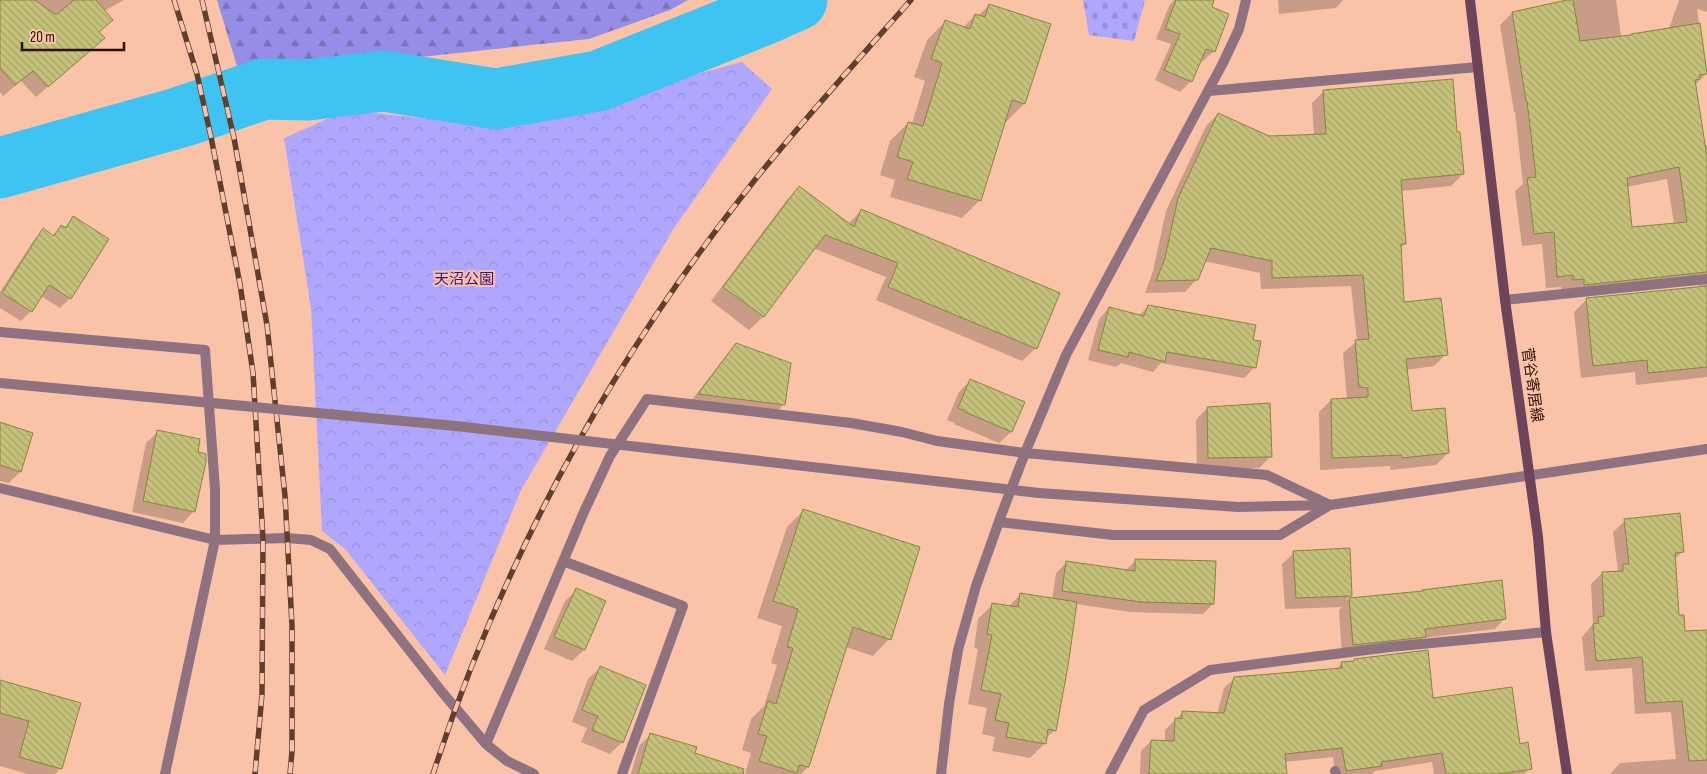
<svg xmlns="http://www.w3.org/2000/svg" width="1707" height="774" font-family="'Sofia Sans Condensed','Noto Sans JP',sans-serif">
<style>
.forest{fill:url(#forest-firs)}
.cemetery{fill:url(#cemetery-stones)}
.park{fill:url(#park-crowns)}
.shadow{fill:#0003;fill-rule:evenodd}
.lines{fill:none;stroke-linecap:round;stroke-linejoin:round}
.river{stroke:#3fc3f3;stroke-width:61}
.building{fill:url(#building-back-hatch);stroke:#87853f;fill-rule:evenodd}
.service{stroke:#8f7280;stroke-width:10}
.minor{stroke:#8f7280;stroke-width:10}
.tertiary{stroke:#8f7280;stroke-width:10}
.secondary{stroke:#6d455a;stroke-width:10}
.rail-casing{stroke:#5f3f2f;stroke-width:5.5}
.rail{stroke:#fac3a8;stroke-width:4;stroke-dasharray:11;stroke-linecap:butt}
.tertiary-bridge{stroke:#8f7280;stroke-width:10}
.labels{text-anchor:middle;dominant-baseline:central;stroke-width:4;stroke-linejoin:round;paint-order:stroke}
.park-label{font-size:15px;fill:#34147e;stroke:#fac3a8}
.street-label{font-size:15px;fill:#270f03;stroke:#fac3a8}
</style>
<defs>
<pattern id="forest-firs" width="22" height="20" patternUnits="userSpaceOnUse" patternTransform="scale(1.25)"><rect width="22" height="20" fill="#968de7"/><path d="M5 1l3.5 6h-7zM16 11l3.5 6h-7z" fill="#7a72b9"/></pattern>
<pattern id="cemetery-stones" width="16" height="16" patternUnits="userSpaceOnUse" patternTransform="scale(1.25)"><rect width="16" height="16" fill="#afa7fd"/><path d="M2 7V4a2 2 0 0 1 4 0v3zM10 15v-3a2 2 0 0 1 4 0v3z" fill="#978fd7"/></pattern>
<pattern id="park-crowns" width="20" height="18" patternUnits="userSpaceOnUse" patternTransform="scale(1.25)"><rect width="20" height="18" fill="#afa7fd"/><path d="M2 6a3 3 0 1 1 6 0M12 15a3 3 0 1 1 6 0" fill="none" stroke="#978fd7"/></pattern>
<pattern id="building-back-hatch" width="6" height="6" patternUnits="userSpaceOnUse" patternTransform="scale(1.25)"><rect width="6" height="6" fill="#c3c17a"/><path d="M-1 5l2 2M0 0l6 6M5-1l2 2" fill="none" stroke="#a8a568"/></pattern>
</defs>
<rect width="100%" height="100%" fill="#fac3a8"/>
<path class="forest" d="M217 0H688L670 10 589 39 240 76Z"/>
<path class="cemetery" d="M1083 0H1145L1134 41 1089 35Z"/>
<path class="park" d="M742 62 772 89 674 228 521 490 445 675 345 549 322 531 311 308 284 138 348 110 501 127Z"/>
<path class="shadow" d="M0 0H124L104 11 111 20 98 33 92 49 36 97 21 81 3 96 0 92Z
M1174 0H1190L1214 51 1203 61 1200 60 1190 82 1180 92 1155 80 1171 44 1156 39 1169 6Z
M1278 0H1343L1336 8 1279 14Z
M1576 0H1616L1621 36 1669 29 1679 0H1707V12L1697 9 1706 74 1695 85 1704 146 1707 145V377L1636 385 1635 372 1581 378 1574 312 1586 300 1700 288 1698 285 1561 292V287L1546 288 1542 244 1522 246 1515 191 1523 184 1515 112H1514L1500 25 1512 13ZM1667 179 1674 224 1631 228 1626 187Z
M989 5 1024 104 1006 122 1004 121 980 200 962 218 890 197 895 180 880 175 890 141 908 123 912 124 925 81 914 77 927 40 945 22 963 28 975 15 978 16Z
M1324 91 1456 133 1463 174 1451 186 1401 191 1405 243 1400 249 1402 304 1446 354 1434 366 1406 370 1410 413 1448 453 1436 465 1391 470 1390 466 1320 470 1319 412 1331 400 1347 399 1343 353 1357 341 1351 286 1261 289 1260 273 1204 261 1197 279 1185 292 1145 293 1153 271 1166 211 1206 126 1218 114 1269 138 1314 136 1312 103Z
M799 187 848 224 862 210 1036 348 1022 361 876 300 886 277 813 248 763 317 749 330 711 301 786 201Z
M74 218 107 240 70 298 60 308 41 296 31 311 21 321 0 308V292L34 240 43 230 52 236 61 226 64 228Z
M1148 306 1252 341 1255 367 1244 378 1161 363 1153 372 1121 363 1116 367 1088 360 1099 319 1109 308 1139 316Z
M737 345 784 404 772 416 688 405 725 357Z
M971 380 1023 403 1011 432 999 443 954 424 955 423 947 420 959 392Z
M1207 408 1270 457 1259 468 1197 470 1196 420Z
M0 424 20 472 9 483 0 481Z
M158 432 194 511 183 523 132 512 146 443Z
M803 511 889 639 873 656 846 647 808 767 801 774H745L751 753 742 750 751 719 764 706 777 665 771 663 782 626 757 618 787 527Z
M1625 521 1683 551 1674 560 1678 617 1684 633 1707 631V774H1610L1620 763 1676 759 1671 712 1635 714 1632 668 1585 671 1582 637 1593 624 1591 584 1602 573 1618 571 1613 532Z
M1294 553 1351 595 1346 600 1422 593 1505 618 1495 629 1423 638 1414 647 1342 655 1339 610 1342 607 1285 609 1282 564Z
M1136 560 1213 604 1203 614 1130 612 1076 604 1055 730 1045 739V743L1030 758 992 751 995 737 982 734 987 708 968 704 978 649 974 648 978 619 993 604 1008 607 1020 595 1052 600 1056 573 1066 563 1125 571Z
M577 590 604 602 584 650 572 661 544 649 565 601Z
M1354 660 1518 745 1530 768 1524 774H1434L1432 762 1375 771 1372 774H1335L1333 757 1285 762 1286 774H1140L1141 751 1151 741 1165 742V730L1183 712 1217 714 1224 688 1235 678 1336 669 1342 663 1352 662Z
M600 668 622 742 610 754 581 742 587 728 572 722 588 679Z
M0 682 80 704 61 768 55 774H28L0 766Z
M651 734 700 774H631L639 746Z"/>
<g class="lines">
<path class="river" d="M0 168 181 117 264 89 308 90 383 81 496 99 598 81 768 13 797 0"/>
</g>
<path class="building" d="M0 0H35L56 15 74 0H96L113 20 99 32 105 38 48 87 33 71 15 85 0 68Z
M1176 0H1214L1212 7 1229 14 1215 52 1206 49 1192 82 1164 70 1180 34 1165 29Z
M1567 0H1573L1580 41 1631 35V34L1700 23 1707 74 1699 75 1700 79 1695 80 1707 157V272L1584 285V279L1573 280V275L1557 277 1554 232 1534 234 1527 178 1536 177 1527 101H1526L1512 12ZM1679 167 1687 222 1632 227 1627 178Z
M989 4 1051 24 1025 104 1012 100 981 201 907 179 913 162 897 157 908 122 923 126 942 63 931 59 945 20 970 29 975 14 985 17Z
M1453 79 1457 132H1460L1464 174 1401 180 1406 244H1401L1404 302 1441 298 1448 355 1406 359 1412 411 1445 408 1449 453 1402 458V455L1332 458 1331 399 1368 397V388L1359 387 1355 340 1369 339 1363 275 1272 278V261L1211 248 1198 280 1156 281 1165 258 1178 198 1218 113 1269 136 1326 134 1323 90Z
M799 186 854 227 861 209 1060 293 1037 349 888 287 898 263 825 235 764 317 723 287Z
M73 216 109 239 71 299 49 285 32 312 2 293 43 228 54 236 61 225 66 228Z
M1707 286V367L1648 373 1647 360 1593 366 1586 298Z
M1148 305 1256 325 1253 340 1261 341 1256 368 1167 352 1165 362 1129 352 1128 357 1098 350 1109 307 1144 316Z
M736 343 791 363 785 405 698 394Z
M970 379 1025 402 1012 432 965 412V411L958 408Z
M1270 403 1272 457 1208 458 1207 407Z
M0 422 33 433 21 472 0 465Z
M157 430 200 439 198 452 206 454V462L195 512 143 501Z
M803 509 920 547 891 640 853 627 809 767 799 765 797 773 759 761 767 736 758 734 768 701 776 704 793 648 787 647 798 609 773 601Z
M1680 513 1684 552 1675 553 1679 615H1684L1685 631 1707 630V760L1689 761 1682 701 1646 703 1642 657 1596 661 1593 624 1599 623 1598 617 1604 616 1602 572 1623 571V564H1629L1624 519Z
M1350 548 1352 596 1296 598 1293 551Z
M1135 559 1216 561 1214 604 1141 602 1062 591 1066 561 1135 571Z
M1502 580 1506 619 1425 629 1426 637 1353 645 1349 598 1423 591 1422 590Z
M576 588 606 601 585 650 554 637Z
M1020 593 1077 602 1068 666 1056 731 1048 729 1046 744 1006 737 1009 723 995 720 1001 694 981 690 992 635 987 634 992 603 1018 607Z
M1428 650 1433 698 1512 687 1520 744 1528 742 1532 769 1498 774H1446L1442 753 1381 762 1382 766 1346 771 1342 748 1285 754 1287 774H1149L1151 740 1174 741 1175 718 1182 719V711L1224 713 1234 677 1342 668 1341 662 1354 661V659Z
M600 666 646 685 623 743 592 730 598 716 582 710Z
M0 680 81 703 62 769 19 757 29 721 0 713Z
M650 733 697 747 695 753 744 769 743 774H638Z"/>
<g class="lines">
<path class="service" d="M1209 91 1478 67
M1505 300 1707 279
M1335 771 1336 774
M1110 774 1144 710 1210 670 1390 647 1546 632"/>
<path class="minor" d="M0 332 205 350 215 489V540L165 774
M0 488 215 540 287 538 311 540 330 549 442 692 486 744 507 761 534 774
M999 522 1113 535H1280L1330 505
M563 561 683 606 622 774
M486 744 583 514 610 456 647 399 851 423 902 432 937 441 1025 453 1267 475 1330 505
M941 774 949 704 958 650 976 586 1002 513 1025 453 1066 355 1223 63 1239 29 1246 0"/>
<path class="tertiary" d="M1039 493 1238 507 1330 505 1707 449"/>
<path class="secondary" d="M1470 0 1505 300 1538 537 1546 632 1567 774"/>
<g class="rail-casing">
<path id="rail" d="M174 0 197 74 211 137 240 284 253 373 263 539 262 694 255 774
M202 0 234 138 267 325 285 496 292 625V751L290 774
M433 774C503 558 613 358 754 181 804 119 858 60 911 0"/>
</g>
<use href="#rail" class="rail"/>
<path class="tertiary-bridge" d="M0 383 456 426 1039 493"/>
</g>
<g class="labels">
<g class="park-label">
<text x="464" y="279">天沼公園</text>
</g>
<g class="street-label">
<text transform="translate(1532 385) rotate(82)">菅谷寄居線</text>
</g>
</g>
<path d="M22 42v8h102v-8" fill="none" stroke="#270f03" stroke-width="2.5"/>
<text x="30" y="42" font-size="15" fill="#270f03" stroke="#fac3a8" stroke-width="4" paint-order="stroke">20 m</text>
</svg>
